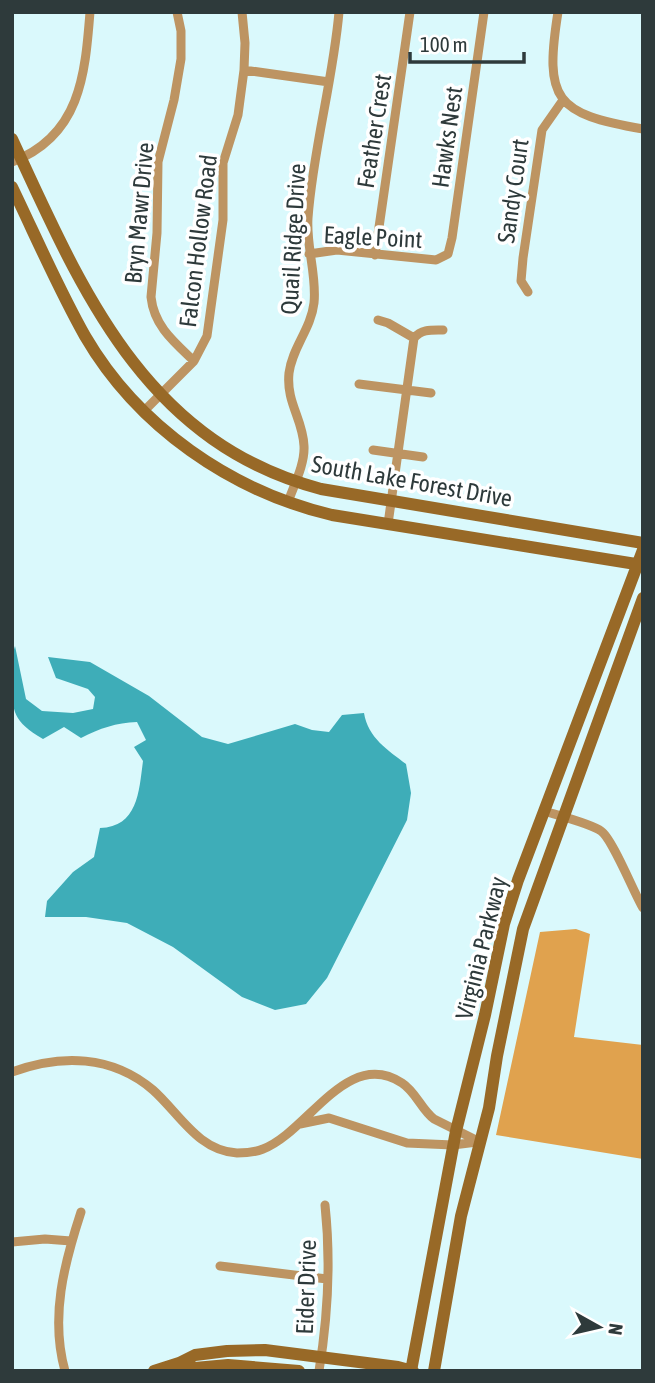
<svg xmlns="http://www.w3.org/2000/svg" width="655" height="1383" font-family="'Asap Condensed',sans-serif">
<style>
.forest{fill:#e0a24e}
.water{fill:#3eadb8}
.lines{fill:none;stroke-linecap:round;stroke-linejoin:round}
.street{stroke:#bd9462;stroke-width:9}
.secondary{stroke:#986927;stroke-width:12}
.labels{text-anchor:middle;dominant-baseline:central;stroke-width:7;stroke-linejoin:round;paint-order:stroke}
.street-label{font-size:24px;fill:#2e3a3b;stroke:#fff}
</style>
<rect width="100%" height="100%" fill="#daf9fc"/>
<path class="forest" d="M576 929 590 934 574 1037 643 1045V1159L496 1135 540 932Z"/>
<path class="water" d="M15 646 26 699 42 711 73 713 93 709 95 697 88 689 56 678 48 657 90 662 149 696 202 737 228 744 295 724 312 730 329 732 342 715 364 713C368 738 388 750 406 764L411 793 407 820 327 978 306 1004 275 1010 242 997 173 947 127 923 86 917H45L47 901 73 872 94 857 100 828C138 827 139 791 143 761L134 747 146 740 137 722C116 723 100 728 81 738L64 727 43 739C13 721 12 713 12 679 12 668 11 657 15 646Z"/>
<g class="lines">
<path class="street" d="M177 12 181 31V59L174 100 158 162 157 233 151 297C154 326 174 342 194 361
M558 12C544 100 555 114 643 129
M244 70 329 82
M12 162C80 136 85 76 90 12
M309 254 337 250 436 260 448 254 452 238 484 12
M375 255 410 12
M528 292 521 281 523 258 542 130 563 100
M378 320 388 323 414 338 388 524
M414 338C422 329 431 330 443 330
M359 384 431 393
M144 411 194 361 207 336 223 220V163L238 115 244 70 245 43 242 12
M373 450 423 457
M288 502C294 485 305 464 304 446 303 419 286 403 289 373 292 348 311 329 314 303 317 275 306 247 308 218 313 149 333 81 339 12
M544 811C557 815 592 824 601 831 612 838 634 893 643 908
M12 1072C61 1054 112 1055 153 1090 179 1113 198 1151 237 1153 245 1153 256 1152 263 1149 308 1132 347 1047 402 1083 416 1092 421 1109 434 1119L480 1142
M300 1124 329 1118 407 1143 453 1145 477 1142
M12 1242 45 1239 71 1241
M220 1266 327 1279
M65 1371C50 1317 64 1264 81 1212
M319 1371C328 1316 331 1261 325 1205"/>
<path class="secondary" d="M12 139C82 290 144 442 321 489L643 543
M12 187C36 237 58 288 85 336 138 427 231 491 332 515L642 565
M179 1363 195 1368 228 1365 299 1371
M154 1371 179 1363 195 1355 227 1351 265 1350 398 1367 413 1371
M411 1371 456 1131 485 1015 504 924 518 880 643 550
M434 1371 461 1216 489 1108 497 1056 523 929 643 598"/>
</g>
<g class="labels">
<g class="street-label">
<text transform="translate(374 131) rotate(-81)">Feather Crest</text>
<text transform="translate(447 137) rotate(-82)">Hawks Nest</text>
<text transform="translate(513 191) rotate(-82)">Sandy Court</text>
<text transform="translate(139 213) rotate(-85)">Bryn Mawr Drive</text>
<text transform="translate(373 237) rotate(3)">Eagle Point</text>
<text transform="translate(293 239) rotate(-87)">Quail Ridge Drive</text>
<text transform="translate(198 241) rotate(-83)">Falcon Hollow Road</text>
<text transform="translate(412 481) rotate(10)">South Lake Forest Drive</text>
<text transform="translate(481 948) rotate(-76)">Virginia Parkway</text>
<text transform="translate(306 1287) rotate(-88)">Eider Drive</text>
</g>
</g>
<rect width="655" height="1383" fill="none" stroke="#2e3a3b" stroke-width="28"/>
<g transform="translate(599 1327) rotate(98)" stroke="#ffffff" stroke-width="5" paint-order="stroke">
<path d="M0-5L12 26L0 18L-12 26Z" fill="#2e3a3b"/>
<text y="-10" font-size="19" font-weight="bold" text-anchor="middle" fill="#2e3a3b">N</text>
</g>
<path d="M410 52v10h114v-10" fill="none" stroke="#2e3a3b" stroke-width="3.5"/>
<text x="420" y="52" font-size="21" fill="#2e3a3b" stroke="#ffffff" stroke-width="5" paint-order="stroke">100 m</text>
</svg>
